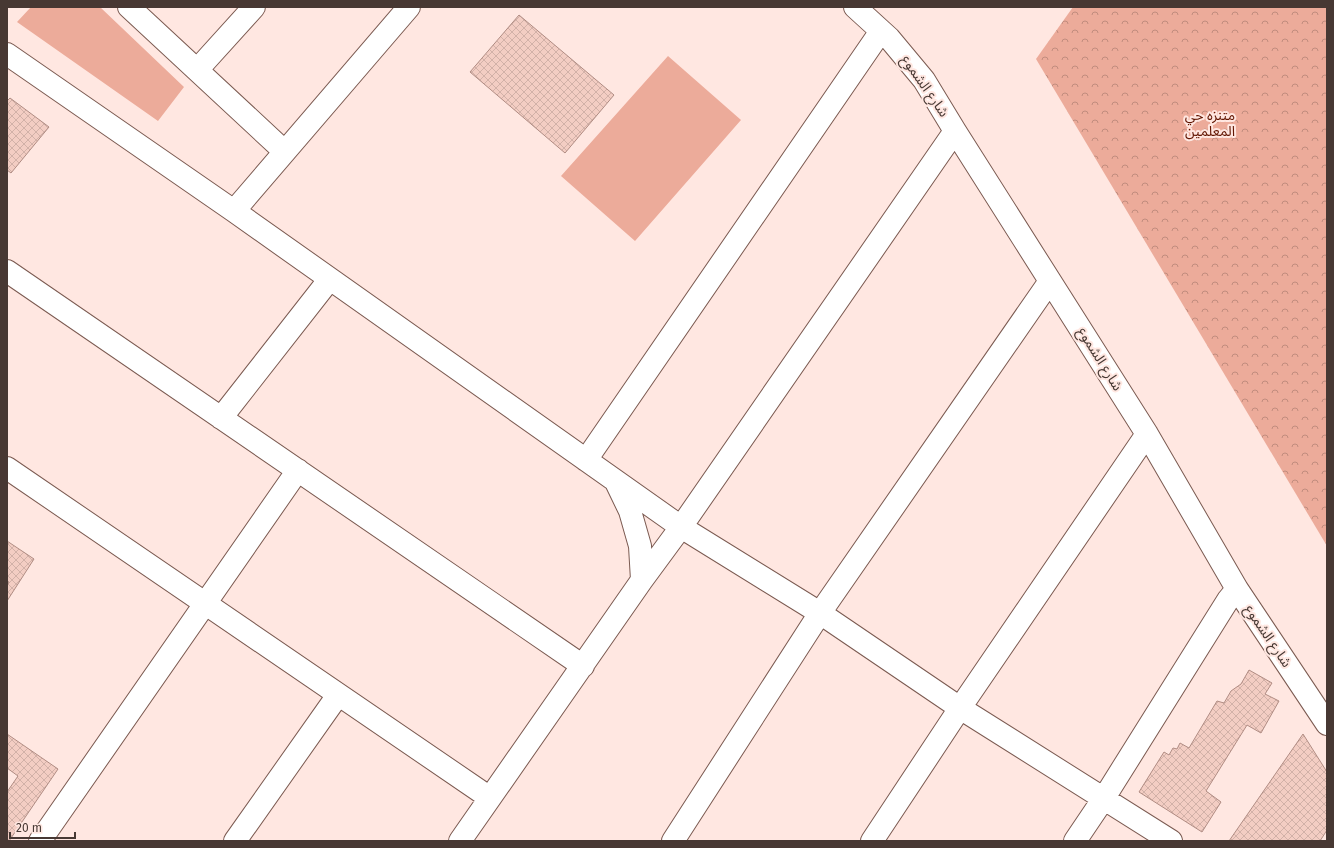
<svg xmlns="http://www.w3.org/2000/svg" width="1334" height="848" font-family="'Fira Sans','Noto Sans Arabic',sans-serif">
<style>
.park{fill:url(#park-crowns)}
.garden{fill:#ecab9a}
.building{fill:url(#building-cross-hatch);stroke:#b08c83}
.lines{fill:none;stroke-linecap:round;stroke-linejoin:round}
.minor-casing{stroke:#7b5a51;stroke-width:24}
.minor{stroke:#fff;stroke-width:22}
.labels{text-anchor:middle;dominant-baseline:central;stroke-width:4;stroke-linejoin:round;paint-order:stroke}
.street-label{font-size:14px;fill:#473833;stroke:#ffe7e1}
.park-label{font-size:14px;fill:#621501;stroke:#ffe7e1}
</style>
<defs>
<pattern id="park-crowns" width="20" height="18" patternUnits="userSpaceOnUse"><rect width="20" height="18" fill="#ecab9a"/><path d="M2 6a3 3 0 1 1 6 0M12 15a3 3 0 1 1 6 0" fill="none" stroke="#c18c7e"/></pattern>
<pattern id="building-cross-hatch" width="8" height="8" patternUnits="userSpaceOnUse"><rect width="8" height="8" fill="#f3cdc3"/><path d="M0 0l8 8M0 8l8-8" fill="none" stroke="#d2b1a8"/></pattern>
</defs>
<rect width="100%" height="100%" fill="#ffe7e1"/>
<path class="park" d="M1073 7H1327V546L1036 59Z"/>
<path class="garden" d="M31 7H100L184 87 158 121 17 22Z
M668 56 741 120 635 241 561 176Z"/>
<path class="building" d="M519 15 614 95 565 153 470 72Z
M10 98 49 127 11 173 7 170V101Z
M7 541 34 559 7 601V586L9 582 7 581Z
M1249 670 1272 683 1265 694 1279 701 1261 733 1247 725 1206 791 1221 802 1202 832 1139 792 1164 752 1169 755 1173 748 1177 749 1180 743 1189 748 1217 701 1224 703 1231 691 1241 684Z
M7 734 58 769 9 841H7V792L18 776 7 768Z
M1303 734 1327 772V830L1320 841H1229Z"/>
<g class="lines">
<g class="minor-casing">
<path id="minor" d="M129 7 284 151
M855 7 889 38 924 80 955 131 1147 434 1237 589 1327 724
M7 54 234 211 681 527 820 613 960 708 1171 841
M197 70 254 7
M234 211 409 7
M7 271 583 666
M221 418 329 280
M586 460 881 31
M7 468 490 798
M616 482 630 511 640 546 642 580
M40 841 298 470
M235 841 338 695
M460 841 642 580 681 527 955 131
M673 841 820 613 1050 281
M872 841 960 708 1147 434
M1075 841 1104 798 1228 600 1237 589"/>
</g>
<use href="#minor" class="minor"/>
</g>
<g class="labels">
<g class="street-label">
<text transform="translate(925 86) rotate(55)">شارع الشموع</text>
<text transform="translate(1100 359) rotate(58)">شارع الشموع</text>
<text transform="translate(1268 636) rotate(56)">شارع الشموع</text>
</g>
<g class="park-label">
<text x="1210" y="115">متنزه حي<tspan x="1210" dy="16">المعلمين</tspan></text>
</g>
</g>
<rect width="1334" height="848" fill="none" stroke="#473833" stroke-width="16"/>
<path d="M10 832v6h65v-6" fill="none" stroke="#473833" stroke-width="2"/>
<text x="16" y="832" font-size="12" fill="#473833" stroke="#ffe7e1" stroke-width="3" paint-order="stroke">20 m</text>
</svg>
